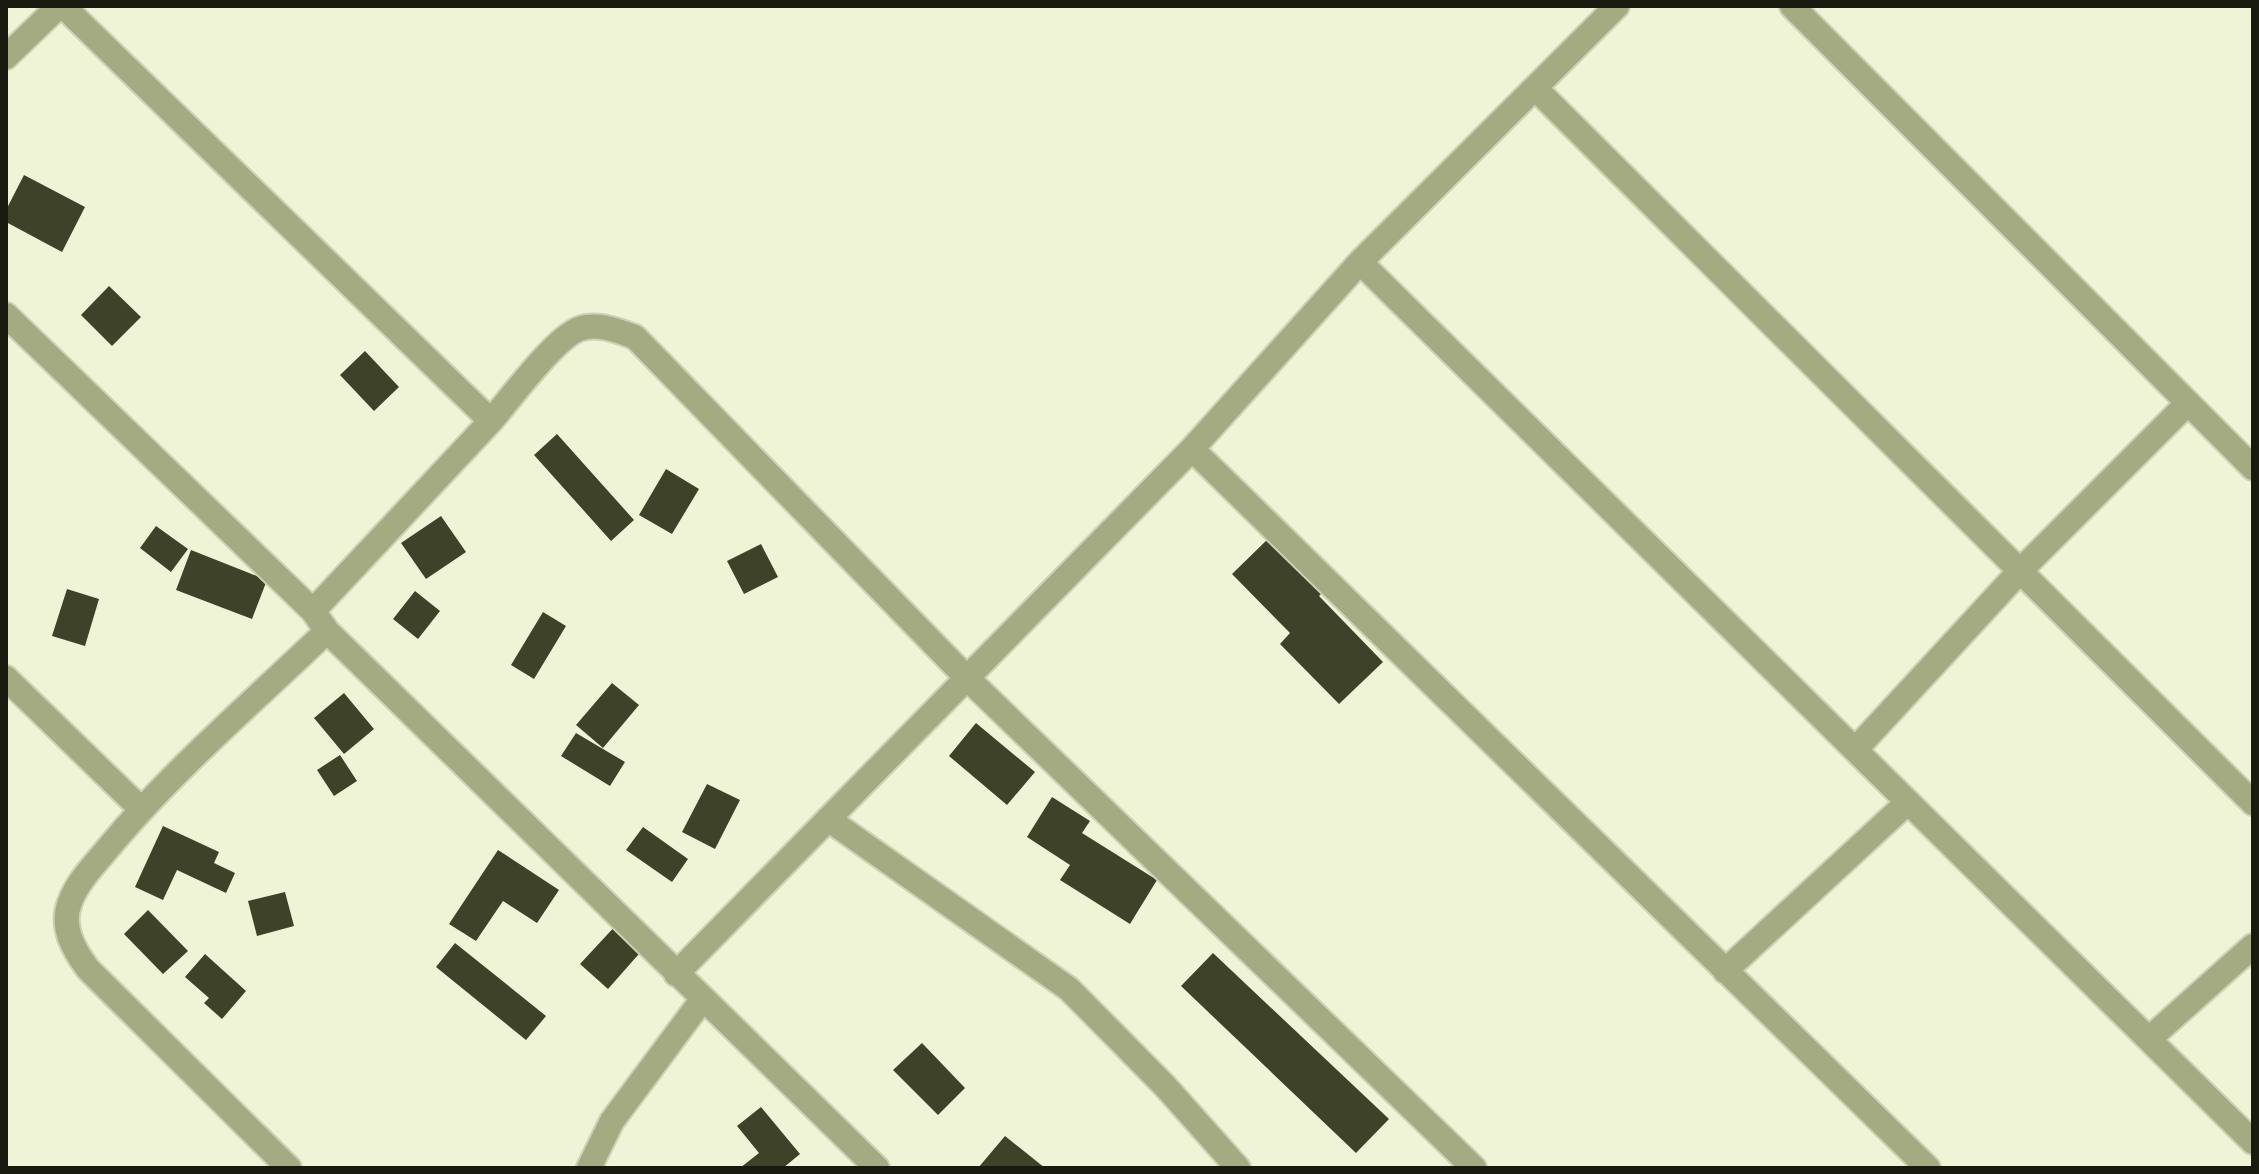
<svg xmlns="http://www.w3.org/2000/svg" width="2259" height="1174" font-family="'Roboto Condensed',sans-serif">
<style>
.building{fill:#3e4229}
.lines{fill:none;stroke-linecap:round;stroke-linejoin:round}
.minor-casing{stroke:#cdd1b6;stroke-width:28}
.minor{stroke:#a4aa82;stroke-width:24}
</style>
<rect width="100%" height="100%" fill="#eff4d6"/>
<path class="building" d="M24 175 85 207 62 252 6 222V210Z
M109 286 141 317 112 346 81 315Z
M365 351 399 387 374 411 340 375Z
M557 434 634 520 611 541 534 455Z
M666 469 699 489 672 534 639 515Z
M441 516 466 552 426 579 401 543Z
M156 526 188 549 171 572 140 548Z
M1270 537 1324 591 1319 596 1383 662 1339 704 1280 644 1290 633 1232 574Z
M761 544 778 577 744 594 727 561Z
M191 550 267 580 252 619 176 590Z
M67 589 99 599 85 646 52 636Z
M415 591 440 611 418 639 393 619Z
M543 612 566 626 534 679 511 665Z
M612 683 639 705 603 748 576 725Z
M344 693 374 729 344 754 314 718Z
M976 723 1035 772 1007 805 949 756Z
M576 733 625 762 610 786 561 756Z
M340 755 357 781 334 796 317 770Z
M707 784 740 800 715 849 682 832Z
M1052 797 1090 821 1082 833 1157 880 1130 924 1060 880 1070 865 1027 837Z
M163 826 219 852 214 863 235 873 226 893 177 870 163 900 135 887Z
M643 827 688 859 672 882 626 850Z
M498 850 559 890 537 923 503 901 476 941 449 924Z
M285 892 294 926 257 936 248 901Z
M148 910 188 951 163 974 124 934Z
M618 923 645 947 608 989 580 964Z
M455 943 546 1016 526 1040 436 967Z
M1213 953 1389 1119 1356 1153 1181 986Z
M205 954 246 991 222 1019 204 1003 209 998 185 977Z
M922 1043 965 1088 938 1115 893 1070Z
M761 1107 800 1154 783 1168H740L759 1153 737 1126Z
M1005 1136 1045 1168H978Z"/>
<g class="lines">
<g class="minor-casing">
<path id="minor" d="M63 6 491 421C510 399 555 338 579 329 597 322 618 331 635 337L967 678 1474 1168
M1792 6 2253 468
M6 57 59 6
M1535 88 2253 803
M1360 262 2253 1142
M6 315 313 611 327 631 877 1168
M1192 449 1928 1168
M313 611 491 421
M6 678 141 809
M1855 750 2020 571 2188 403
M828 819 1069 989 1165 1086 1238 1168
M1725 971 1908 802
M676 974 1192 449 1360 262 1617 6
M2149 1039 2253 946
M289 1168 88 969C74 950 60 927 70 902 77 882 96 863 109 847 174 769 253 702 327 631
M589 1168 612 1121 702 1000"/>
</g>
<use href="#minor" class="minor"/>
</g>
<rect width="2259" height="1174" fill="none" stroke="#181a0f" stroke-width="16"/>
</svg>
